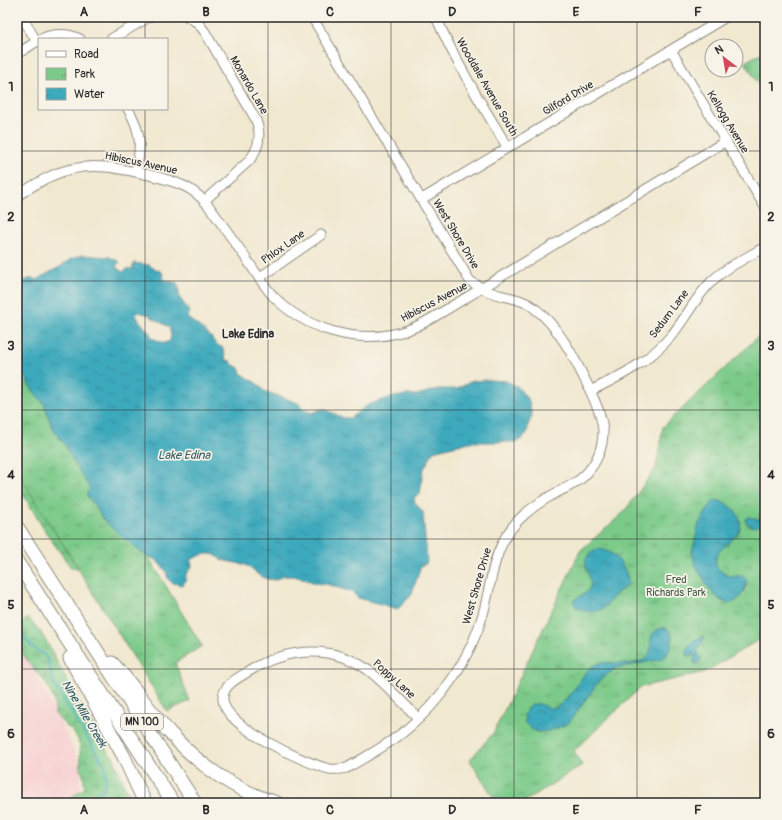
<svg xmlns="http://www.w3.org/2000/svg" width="782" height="820" font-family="Pangolin,sans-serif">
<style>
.built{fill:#f7cfd2}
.wetland{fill:url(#wetland-marsh);stroke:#547a5a}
.park{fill:url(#park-tufts);stroke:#547a5a}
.water{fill:url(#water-ripples);stroke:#346a74;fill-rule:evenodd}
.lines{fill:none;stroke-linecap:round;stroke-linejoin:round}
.stream{stroke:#3da9bc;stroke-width:2}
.minor-casing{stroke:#8e8a7e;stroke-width:11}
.highway-casing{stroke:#8e8a7e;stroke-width:15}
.minor{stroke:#fff;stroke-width:9}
.highway{stroke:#fff;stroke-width:13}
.grid{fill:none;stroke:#2b2b2b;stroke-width:1;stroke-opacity:0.55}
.labels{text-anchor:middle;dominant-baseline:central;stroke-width:3.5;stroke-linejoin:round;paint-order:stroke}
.shield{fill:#f7f3e8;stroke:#686764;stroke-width:1}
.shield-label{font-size:10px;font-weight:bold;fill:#2b2b2b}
.street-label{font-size:11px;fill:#2b2b2b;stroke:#f7f3e8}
.park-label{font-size:11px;fill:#435b47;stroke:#f7f3e8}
.neighbourhood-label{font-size:12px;font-weight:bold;fill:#2b2b2b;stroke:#f7f3e8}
.water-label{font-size:12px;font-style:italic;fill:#325d65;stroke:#f7f3e8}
.neatline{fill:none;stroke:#2b2b2b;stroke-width:1.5}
.grid-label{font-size:13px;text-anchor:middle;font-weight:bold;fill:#2b2b2b}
</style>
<defs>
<pattern id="wetland-marsh" width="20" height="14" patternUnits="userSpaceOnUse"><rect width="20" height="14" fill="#7cca89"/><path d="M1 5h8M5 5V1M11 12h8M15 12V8" fill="none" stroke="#66a470"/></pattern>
<pattern id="park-tufts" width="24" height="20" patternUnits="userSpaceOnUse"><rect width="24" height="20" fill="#7cca89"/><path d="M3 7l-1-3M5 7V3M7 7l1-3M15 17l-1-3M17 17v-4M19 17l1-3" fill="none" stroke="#66a470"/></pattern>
<pattern id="water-ripples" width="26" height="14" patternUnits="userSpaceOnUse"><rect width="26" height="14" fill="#3da9bc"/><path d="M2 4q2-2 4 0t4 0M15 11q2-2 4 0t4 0" fill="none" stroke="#338a99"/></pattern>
</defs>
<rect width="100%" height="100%" fill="#f7f3e8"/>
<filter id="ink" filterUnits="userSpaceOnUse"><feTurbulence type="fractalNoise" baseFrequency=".025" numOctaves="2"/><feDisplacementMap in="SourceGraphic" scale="8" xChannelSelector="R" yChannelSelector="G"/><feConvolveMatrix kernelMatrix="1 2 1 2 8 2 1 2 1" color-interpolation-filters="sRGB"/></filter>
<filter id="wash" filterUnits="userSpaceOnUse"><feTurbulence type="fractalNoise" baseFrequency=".012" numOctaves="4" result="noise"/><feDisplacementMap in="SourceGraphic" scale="16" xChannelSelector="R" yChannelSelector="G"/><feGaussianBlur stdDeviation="0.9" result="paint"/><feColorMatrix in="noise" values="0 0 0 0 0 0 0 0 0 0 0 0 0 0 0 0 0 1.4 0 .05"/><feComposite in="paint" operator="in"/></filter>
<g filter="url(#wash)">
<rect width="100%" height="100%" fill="#f1e8d0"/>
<path class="built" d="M17 633 80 763V790L71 800V803H17Z"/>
<path class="wetland" d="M17 449 85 565 74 569 70 566 45 531 20 489 17 484Z
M28 618C45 633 53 656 64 675 78 702 93 727 109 753L114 758 124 785 134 803H71C71 794 78 792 85 788L83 775 81 771 80 747 78 739 71 729 66 726 55 714 54 700 46 683 29 663 17 644V627Z"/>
<path class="park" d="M765 51V95L745 62Z
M765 330V636L705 672 641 687 574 751 582 765 522 803H497L470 760 494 732 580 551 624 512 656 468 663 427Z
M17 339 202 646 175 663 190 701 167 711 17 471Z"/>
<path class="water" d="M82 255 109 257 120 262 116 266 118 269 123 272 127 269H132L134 263 149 265 153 268 162 272 164 280 177 283 179 287V297L190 312 187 318C192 321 207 332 211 337 215 343 215 344 223 348L226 360 231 361 232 364 239 368 241 373 259 385 264 391 298 403 306 411 313 413 319 410 325 409 343 418H350L368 405 389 398 406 395H417L438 389H457L472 381 488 380 506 381 517 386 529 401 532 417C524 428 533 436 515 442H470L433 451 423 471 420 494 414 497 415 503 423 512 427 563 421 566 411 596 398 609 358 598 352 592 326 584 316 583 304 579 294 576H282L276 580 267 579 260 576 246 565 221 560C213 550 201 554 191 560L192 566 186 575 185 581 183 585 172 583 168 579 166 571 156 560 143 554 104 521 95 506 89 499 87 493 90 489 68 452 66 446 57 435 52 427 44 404 31 388 25 377 17 368V284L32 278 36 280 63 265 69 260ZM139 312 150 315 151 317 169 327 171 335 170 341 164 343 152 338C149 329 140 324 136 315Z
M715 500C721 500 727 505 732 508 736 512 739 515 740 521 745 541 712 545 716 565 718 570 725 575 730 576 738 577 742 573 747 581 745 591 740 602 728 604L720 600 709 589 695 564 692 552 699 524 709 507Z
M765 514V524L754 527 746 523V519L749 517 759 519Z
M598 549C616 550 626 568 629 583 625 589 618 591 614 596 611 599 609 603 606 606 598 614 585 613 576 607L573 601C578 595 587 596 590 587 594 575 573 559 598 549Z
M663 628H667C677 638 671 650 663 659L616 668 599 681 568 724 549 731 538 732 531 729 525 723C523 714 527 702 538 704 543 704 548 709 553 708 557 708 560 705 563 702 567 698 571 693 575 688 581 680 585 671 594 665 607 658 630 669 645 659 657 651 642 633 663 628Z
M703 636 704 639 697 650 701 659 699 663 695 664 694 662 695 657 693 655H687L686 649 693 641Z"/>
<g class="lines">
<path class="stream" d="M17 615C21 626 22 638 31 646 35 650 42 652 46 657 50 661 51 677 54 684L104 765C109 790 104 785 90 803"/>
</g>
</g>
<g filter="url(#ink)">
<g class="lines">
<g class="minor-casing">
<path id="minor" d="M22 17 37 42
M188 17 198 23 205 32 255 118C262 134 260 147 249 161L204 201
M312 17 470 281C476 285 483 289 490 292 504 298 520 297 533 307 559 326 575 359 589 388 595 402 602 415 603 431 603 448 596 464 584 476 577 483 566 488 556 493 534 505 513 520 502 544 491 566 490 591 483 614 470 659 442 700 406 730 388 745 367 756 347 768 341 769 336 770 329 769 306 763 221 726 223 698 223 684 240 677 251 670 287 648 333 644 368 670 386 684 402 702 418 718
M436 17C456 63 482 105 508 148
M41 39C53 33 68 33 80 39
M111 39 149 17
M671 50 765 207
M17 54 39 40
M128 109C142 132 141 147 136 172
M17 196C34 185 52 173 72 169 97 163 121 169 145 174 159 177 171 180 184 186 193 190 201 197 208 205 222 224 236 244 250 264 257 275 264 286 273 296 305 329 356 345 401 332 413 329 424 323 434 317L726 141
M422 199 726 17
M259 278 321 235
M590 391C619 377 649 362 671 336 687 317 695 297 713 280 728 266 748 257 765 247"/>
</g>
<g class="highway-casing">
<path id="highway" d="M17 527 195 803
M17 562 173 803
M70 658 124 757 145 803
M112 663C134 685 149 712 171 734 199 765 237 792 277 803"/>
</g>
<use href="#minor" class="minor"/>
<use href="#highway" class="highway"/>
</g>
</g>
<path class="grid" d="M145 17V39M268 17V803M391 17V803M514 17V803M637 17V803M145 109V803M17 151H765M17 281H765M17 410H765M17 539H765M17 669H765"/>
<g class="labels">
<rect class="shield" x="121" y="714" width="42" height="16" rx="3"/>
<g class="shield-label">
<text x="142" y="722">MN 100</text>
</g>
<g class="street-label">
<text transform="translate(249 85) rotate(60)">Monardo Lane</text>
<text transform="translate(487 87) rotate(60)">Wooddale Avenue South</text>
<text transform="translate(568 98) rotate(-31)">Gilford Drive</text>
<text transform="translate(728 122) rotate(59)">Kellogg Avenue</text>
<text transform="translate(141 163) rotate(12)">Hibiscus Avenue</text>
<text transform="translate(456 234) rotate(59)">West Shore Drive</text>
<text transform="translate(283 247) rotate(-35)">Phlox Lane</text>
<text transform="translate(434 302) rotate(-28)">Hibiscus Avenue</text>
<text transform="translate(669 314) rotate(-53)">Sedum Lane</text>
<text transform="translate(477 586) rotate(-74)">West Shore Drive</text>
<text transform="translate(394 679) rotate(42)">Poppy Lane</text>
</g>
<g class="park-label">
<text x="676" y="579">Fred<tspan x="676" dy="13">Richards Park</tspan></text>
</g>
<g class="neighbourhood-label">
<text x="248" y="334">Lake Edina</text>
</g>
<g class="water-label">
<text x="184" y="455">Lake Edina</text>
<text transform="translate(84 714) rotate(59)">Nine Mile Creek</text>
</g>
</g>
<rect width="782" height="820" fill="none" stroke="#f7f3e8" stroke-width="44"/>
<rect x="38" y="38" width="130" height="72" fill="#f7f3e8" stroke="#a5a39c"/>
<rect x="46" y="51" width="20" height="6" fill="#ffffff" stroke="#a5a39c"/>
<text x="74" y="58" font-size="12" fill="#2b2b2b">Road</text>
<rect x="46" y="68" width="20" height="12" fill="url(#park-tufts)" stroke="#a5a39c"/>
<text x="74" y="78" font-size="12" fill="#2b2b2b">Park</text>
<rect x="46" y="88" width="20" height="12" fill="url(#water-ripples)" stroke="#a5a39c"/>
<text x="74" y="98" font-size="12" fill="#2b2b2b">Water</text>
<g transform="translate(724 58) rotate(329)"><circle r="19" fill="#f7f3e8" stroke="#a5a39c"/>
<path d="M0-3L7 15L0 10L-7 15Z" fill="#d1495b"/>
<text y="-6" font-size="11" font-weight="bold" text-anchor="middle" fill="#2b2b2b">N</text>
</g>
<rect x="22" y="22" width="738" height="776" class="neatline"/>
<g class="grid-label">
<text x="84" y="16">A</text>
<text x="206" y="16">B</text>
<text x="330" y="16">C</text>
<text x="452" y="16">D</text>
<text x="576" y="16">E</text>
<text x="698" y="16">F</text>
<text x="11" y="91">1</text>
<text x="771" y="91">1</text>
<text x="11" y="221">2</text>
<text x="771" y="221">2</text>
<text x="11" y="350">3</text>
<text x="771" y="350">3</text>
<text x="11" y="479">4</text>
<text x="771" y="479">4</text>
<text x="11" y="609">5</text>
<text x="771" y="609">5</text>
<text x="11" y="738">6</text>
<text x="771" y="738">6</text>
<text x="84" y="814">A</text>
<text x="206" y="814">B</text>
<text x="330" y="814">C</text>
<text x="452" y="814">D</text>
<text x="576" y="814">E</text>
<text x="698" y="814">F</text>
</g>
</svg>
